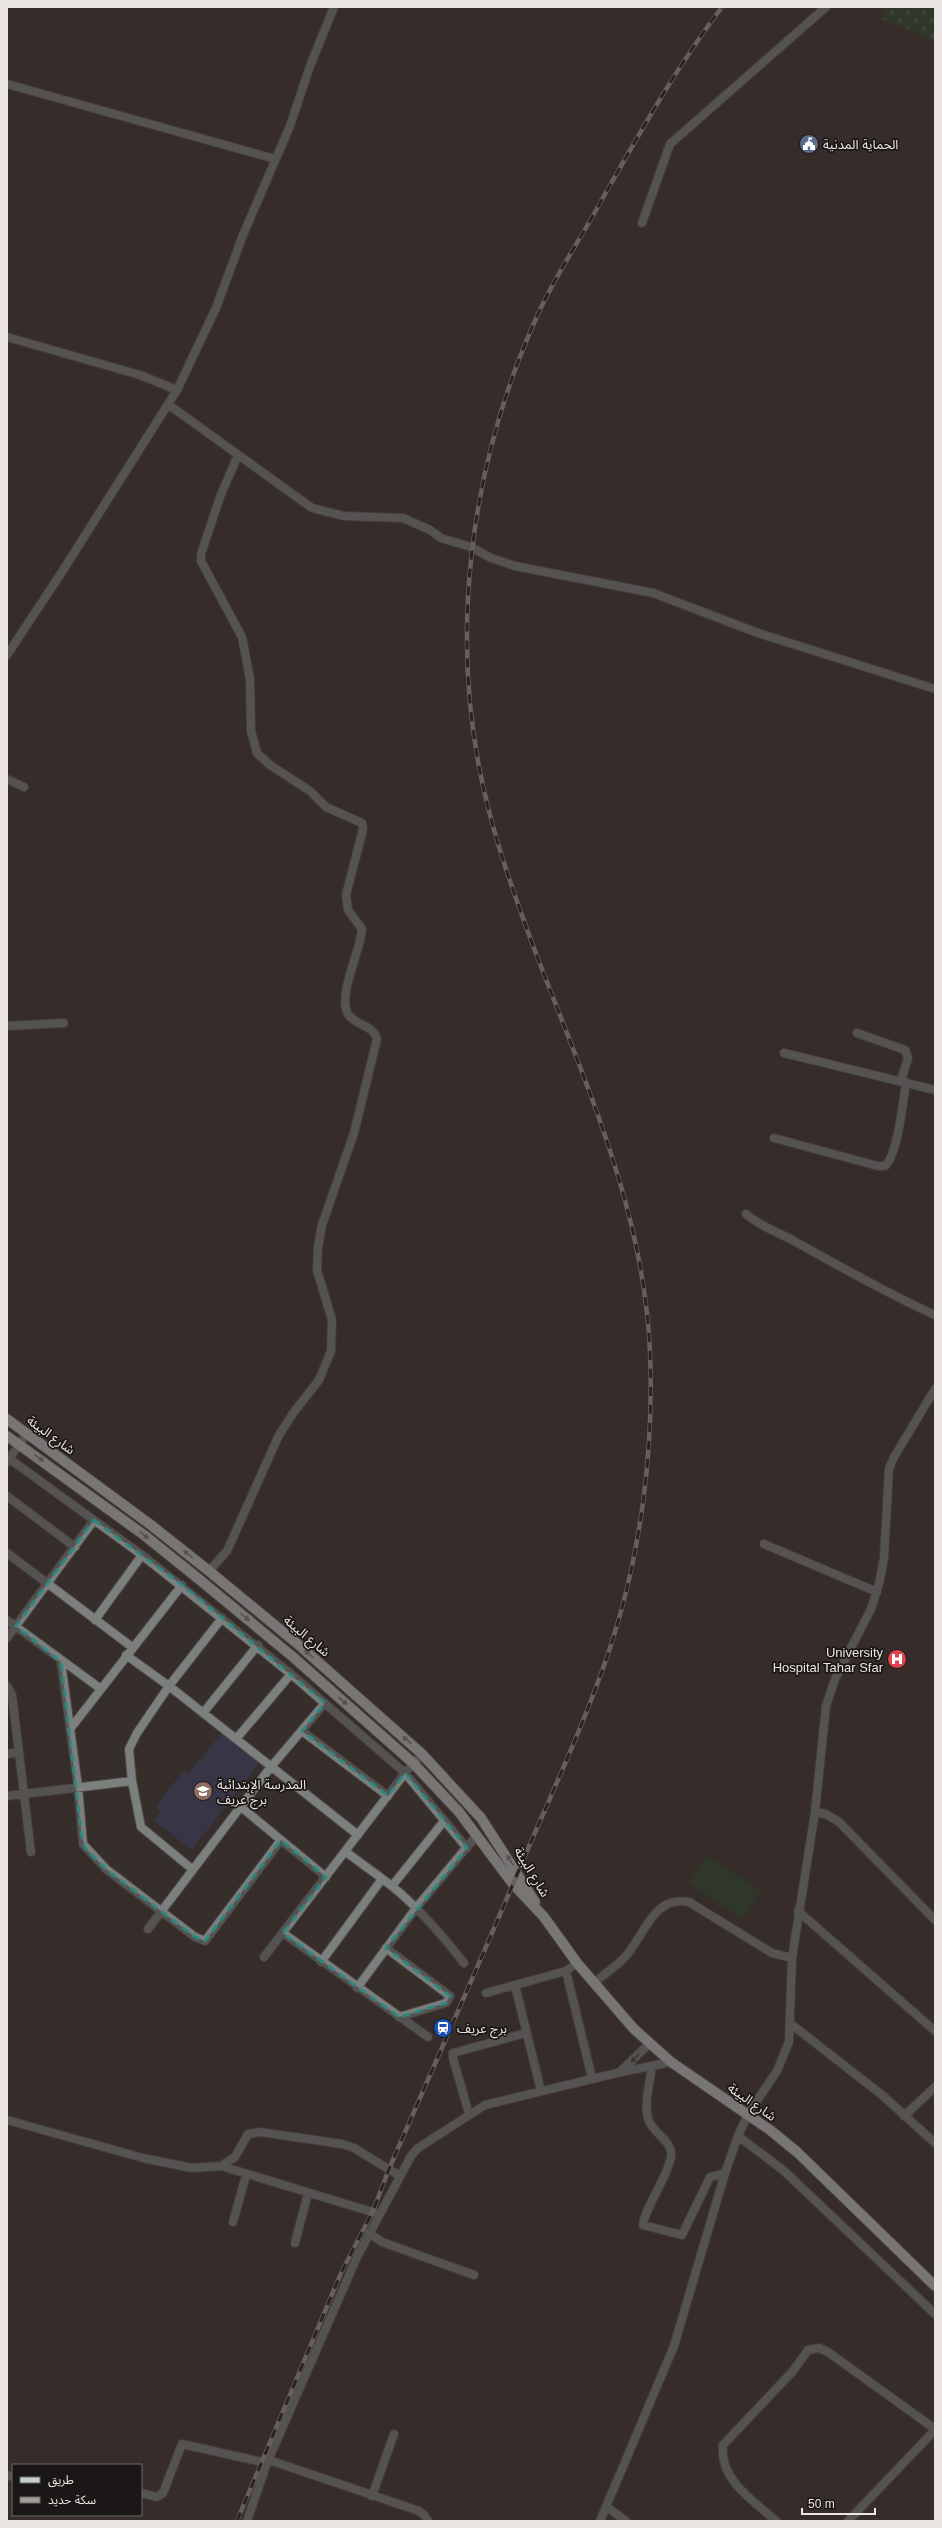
<svg xmlns="http://www.w3.org/2000/svg" width="942" height="2528" font-family="Arial,'Noto Sans Arabic',sans-serif">
<style>
.education{fill:#383546}
.grass{fill:#244324}
.cemetery{fill:url(#cemetery-stones)}
.lines{fill:none;stroke-linecap:round;stroke-linejoin:round}
.minor-casing{stroke:#534b48;stroke-width:10}
.primary-casing{stroke:#534b48;stroke-width:12}
.minor{stroke:#7b807f;stroke-width:8}
.primary{stroke:#c6cfce;stroke-width:10}
.rail-casing{stroke:#a19b98;stroke-width:4.5}
.rail{stroke:#1b1716;stroke-width:3;stroke-dasharray:9;stroke-linecap:butt}
.oneway{fill:#797c7b}
.oneway2{fill:#3d3c3b}
.marked{fill:none;stroke:#308780;stroke-width:3;stroke-dasharray:8 5;stroke-linejoin:round}
.labels{text-anchor:middle;dominant-baseline:central;stroke-width:3.5;stroke-linejoin:round;paint-order:stroke}
.poi-label{font-size:13px;fill:#ebe6e3;stroke:#1b1716;text-anchor:start}
.street-label{font-size:13px;fill:#ebe6e3;stroke:#1b1716}
</style>
<defs>
<pattern id="cemetery-stones" width="16" height="16" patternUnits="userSpaceOnUse"><rect width="16" height="16" fill="#244324"/><path d="M2 7V4a2 2 0 0 1 4 0v3zM10 15v-3a2 2 0 0 1 4 0v3z" fill="#445e44"/></pattern>
</defs>
<rect width="100%" height="100%" fill="#362e2b"/>
<path class="education" d="M222 1733 259 1763 192 1850 153 1820 161 1811 156 1807 183 1771 188 1774Z"/>
<path class="grass" d="M708 1856 761 1891 742 1919 689 1883Z"/>
<path class="cemetery" d="M885 7H935V40L882 19Z"/>
<g class="lines">
<g class="minor-casing">
<path id="minor" d="M7 84 275 159
M642 223 670 144 826 7
M7 337 140 375 177 390
M169 405 312 508 344 516 403 518 430 530 441 538 471 547 491 558 515 566 653 593 758 633 935 689
M7 655 60 575 177 390 216 308 243 235 290 126 310 66 334 7
M7 779 24 787
M7 1026 64 1023
M857 1033 905 1050 908 1058 901 1081
M784 1053 935 1090
M774 1138 878 1166H885C898 1154 903 1101 906 1082
M746 1214C761 1227 778 1232 794 1241 841 1267 886 1293 935 1315
M7 1457 142 1555 291 1674 405 1773 467 1848
M7 1462 27 1433
M7 1496 75 1547
M764 1544 877 1592
M7 1553 132 1647
M209 1571 227 1551 279 1435 294 1412 319 1380 331 1351 332 1320 317 1270 318 1247 322 1225 354 1133 377 1039C374 1025 354 1025 348 1014 337 995 361 950 362 929L348 910 346 895 363 829 362 823 326 807 310 791 270 765 257 753 251 731 250 679 242 637 201 561V554L220 497 238 455
M7 1620 101 1689
M95 1620 142 1555
M7 1638 94 1520
M126 1655 169 1686 358 1835
M61 1662 78 1787 83 1844 106 1869 195 1937 205 1941 281 1840
M7 1686 12 1695 31 1852
M203 1713 258 1645
M70 1729 182 1585
M302 1731 388 1796
M236 1739 291 1674
M7 1754 18 1752
M7 1796 132 1781
M241 1807 326 1877
M815 1812 826 1814 839 1822 935 1920
M346 1852C362 1864 378 1875 393 1887 420 1909 442 1935 464 1963
M192 1869 141 1827 132 1781 129 1749 137 1733 169 1686 222 1618
M392 1886 444 1821
M798 1911 935 2031
M148 1929 270 1768 325 1703
M283 1933 428 2037
M386 1948 450 1996 446 2003 399 2017
M264 1957 405 1773 422 1754
M321 1962 382 1879
M577 1963 566 1971 592 2078
M594 1983C603 1975 614 1968 623 1959 644 1939 651 1895 689 1902L772 1953 792 1958
M515 1985 541 2091
M357 1988 416 1908 477 1835
M486 1993 566 1971
M791 2024 882 2095 935 2143
M652 2066C650 2082 643 2106 649 2121 654 2134 674 2142 671 2157 668 2176 643 2212 643 2225L682 2235 710 2177 725 2173
M621 2071 649 2044
M469 2114 453 2058V2053L526 2033
M904 2116 935 2087
M7 2120 143 2158 192 2168 221 2166 379 2214
M738 2136 783 2170 935 2314
M221 2166 235 2157 248 2134 260 2132 342 2144 354 2148 400 2176
M233 2222 246 2175
M369 2233 382 2242 474 2275
M295 2243 308 2193
M269 2460 419 2511 425 2516 428 2521
M7 2475 13 2477
M141 2493 157 2497 163 2493 182 2444 267 2463
M372 2496 394 2434
M607 2507 626 2521
M247 2521 267 2463 357 2257 411 2156 418 2148 485 2105 621 2072 671 2062
M600 2521 674 2346 725 2173 738 2136 748 2114 777 2071 789 2042 792 1958 815 1812 826 1706 835 1679 871 1609 879 1584 884 1558 889 1469 894 1457 935 1389
M776 2521C753 2500 719 2480 723 2445L793 2371 808 2350 819 2348 828 2352 935 2429
M848 2521 935 2430"/>
</g>
<g class="primary-casing">
<path id="primary" d="M7 1419 151 1525 209 1571 300 1646 422 1754 481 1818 535 1902
M7 1436 144 1535 200 1580 293 1657 413 1763 459 1812 513 1884 544 1917 577 1963 634 2029 671 2062 770 2130 797 2152 935 2286"/>
</g>
<use href="#minor" class="minor"/>
<use href="#primary" class="primary"/>
<g class="rail-casing">
<path id="rail" d="M237 2521 341 2273 373 2211 389 2169C435 2063 482 1958 527 1851 556 1784 587 1717 610 1648 641 1554 654 1450 650 1352 644 1207 582 1076 532 943 516 899 500 855 489 811 446 647 468 468 538 314 555 276 580 240 600 203 638 136 675 69 722 7"/>
</g>
<use href="#rail" class="rail"/>
</g>
<defs><path id="oneway-solid" d="M-6-.8H1V-3.2L6.5 0L1 3.2V.8H-6Z"/></defs>
<g class="oneway">
<use href="#oneway-solid" transform="translate(39 1458) rotate(36)"/>
<use href="#oneway-solid" transform="translate(144 1535) rotate(37)"/>
<use href="#oneway-solid" transform="translate(188 1554) rotate(-141)"/>
<use href="#oneway-solid" transform="translate(245 1617) rotate(40)"/>
<use href="#oneway-solid" transform="translate(309 1654) rotate(-139)"/>
<use href="#oneway-solid" transform="translate(343 1701) rotate(41)"/>
<use href="#oneway-solid" transform="translate(407 1740) rotate(-139)"/>
<use href="#oneway-solid" transform="translate(510 1860) rotate(-124)"/>
</g>
<use class="oneway2" href="#oneway-solid" transform="translate(635 2058) rotate(135)"/>
<path d="M0 0H942V2528H0ZM94 1520 182 1585 325 1703 302 1731 388 1796 405 1773 467 1848 386 1948 450 1996 446 2003 399 2017 283 1933 326 1877 281 1840 205 1941 195 1937 106 1869 86 1849 82 1838 61 1662 16 1626Z" fill="#362e2b" fill-opacity=".55" fill-rule="evenodd"/>
<path class="marked" d="M94 1520 182 1585 325 1703 302 1731 388 1796 405 1773 467 1848 386 1948 450 1996 446 2003 399 2017 283 1933 326 1877 281 1840 205 1941 195 1937 106 1869 86 1849 82 1838 61 1662 16 1626Z"/>
<defs>
<g id="civic-disc" transform="scale(1)"><circle r="9.5" fill="#5c6f8a" stroke="#1b1716"/><path d="M-.6-6.5H3V-4.5H.6V-3L4-1V1h2V6H-6V1h2V-1L-.6-3ZM-1.2 2.5V6h2.4V2.5Z" fill="#fff"/></g>
<g id="hospital-disc" transform="scale(1)"><circle r="9.5" fill="#e0444e" stroke="#1b1716"/><path d="M-5-5h3v3.5h4V-5h3V5h-3V1.5h-4V5h-3Z" fill="#fff"/></g>
<g id="school-disc" transform="scale(1)"><circle r="9.5" fill="#8d6e63" stroke="#1b1716"/><path d="M0-5L7-2L0 1L-7-2ZM-4 1L0 2.5L4 1V4Q0 6-4 4Z" fill="#fff"/></g>
<g id="station-disc" transform="scale(1)"><circle r="9.5" fill="#1a4fb4" stroke="#1b1716"/><path d="M-3-6H3Q5-6 5-4V2Q5 4 3 4L4.5 6H3L1.5 4h-3L-3 6H-4.5L-3 4Q-5 4-5 2V-4Q-5-6-3-6ZM-3.5-4v3h7v-3ZM-3.5 1v1.5H-2V1ZM2 1v1.5H3.5V1Z" fill="#fff"/></g>
</defs>
<g fill-rule="evenodd">
<use href="#civic-disc" x="809" y="144"/>
<use href="#hospital-disc" x="897" y="1659"/>
<use href="#school-disc" x="203" y="1791"/>
<use href="#station-disc" x="443" y="2028"/>
</g>
<g class="labels">
<g class="poi-label">
<text x="823" y="144">الحماية المدنية</text>
<text x="883" y="1652" text-anchor="end">University<tspan x="883" dy="15">Hospital Tahar Sfar</tspan></text>
<text x="217" y="1784">المدرسة الإبتدائية<tspan x="217" dy="15">برج عريف</tspan></text>
<text x="457" y="2028">برج عريف</text>
</g>
<g class="street-label">
<text transform="translate(51 1435) rotate(36)">شارع البيئة</text>
<text transform="translate(307 1636) rotate(40)">شارع البيئة</text>
<text transform="translate(532 1872) rotate(59)">شارع البيئة</text>
<text transform="translate(752 2102) rotate(35)">شارع البيئة</text>
</g>
</g>
<rect width="942" height="2528" fill="none" stroke="#ebe6e3" stroke-width="16"/>
<rect x="12" y="2464" width="130" height="52" fill="#1b1716" stroke="#6e6a68"/>
<rect x="20" y="2477" width="20" height="6" fill="#c6cfce" stroke="#6e6a68"/>
<text x="48" y="2484" font-size="12" fill="#ebe6e3">طريق</text>
<rect x="20" y="2497" width="20" height="6" fill="#a19b98" stroke="#6e6a68"/>
<text x="48" y="2504" font-size="12" fill="#ebe6e3">سكة حديد</text>
<path d="M802 2508v6h73v-6" fill="none" stroke="#ebe6e3" stroke-width="2"/>
<text x="808" y="2508" font-size="12" fill="#ebe6e3" stroke="#1b1716" stroke-width="3" paint-order="stroke">50 m</text>
</svg>
